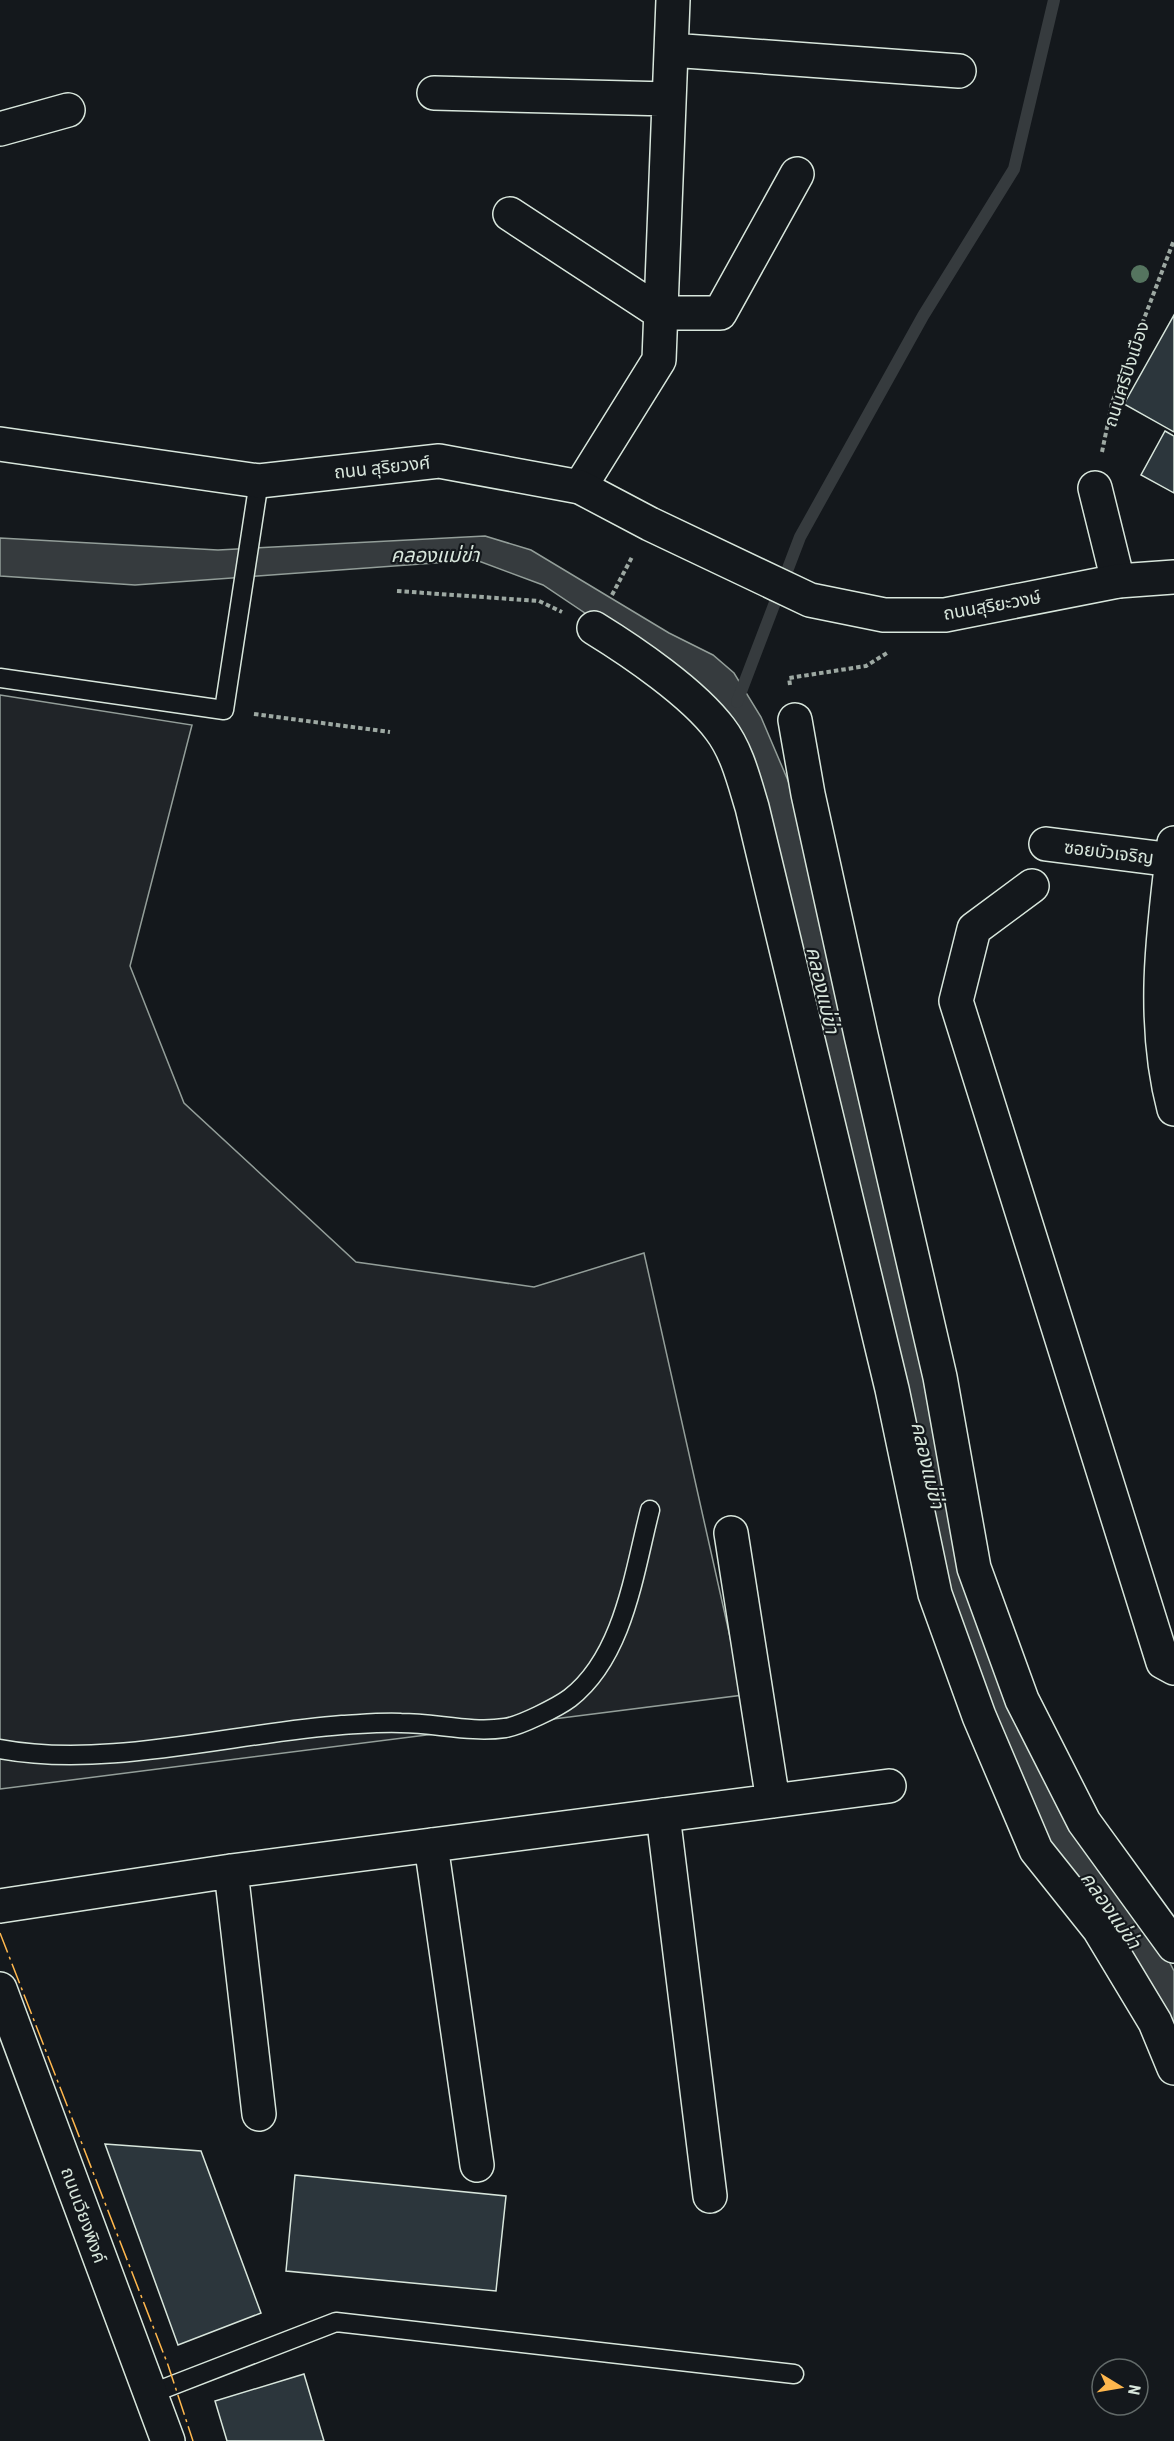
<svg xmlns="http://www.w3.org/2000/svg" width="1174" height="2441" font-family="'Roboto Condensed','Noto Sans Thai',sans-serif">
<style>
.green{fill:#202428;stroke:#939e99;stroke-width:1.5}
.water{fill:#363b3e;stroke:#939e99;stroke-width:1.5}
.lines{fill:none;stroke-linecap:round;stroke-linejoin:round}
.stream{stroke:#363b3e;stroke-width:12}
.building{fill:#2c363c;stroke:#d8e6dc;stroke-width:1.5}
.lane-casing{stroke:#d8e6dc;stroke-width:21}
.street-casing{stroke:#d8e6dc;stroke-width:36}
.secondary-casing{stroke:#d8e6dc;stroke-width:36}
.path{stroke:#9da8a2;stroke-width:4;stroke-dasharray:4.5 3;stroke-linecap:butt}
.lane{stroke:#14181c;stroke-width:18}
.street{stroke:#14181c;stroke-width:33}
.secondary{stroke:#14181c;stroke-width:33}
.power{stroke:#ffb74d;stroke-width:1.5;stroke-dasharray:21 4.5 3 4.5;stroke-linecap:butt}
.tree{fill:#55745f}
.labels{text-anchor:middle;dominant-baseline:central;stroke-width:4.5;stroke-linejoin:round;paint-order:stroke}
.street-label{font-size:18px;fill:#d8e6dc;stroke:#14181c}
.water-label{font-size:20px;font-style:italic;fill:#d8e6dc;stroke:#14181c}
</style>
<rect width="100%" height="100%" fill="#14181c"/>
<path class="green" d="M0 695 192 725 130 966 184 1103 356 1262 534 1287 644 1253 743 1695 0 1789Z"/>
<path class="water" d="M485 536 531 550 669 633 713 655 734 673 761 717 792 790 855 1036 962 1554 1174 1971V2037L1045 1843 941 1592 761 790 637 648 543 585 476 560 135 585 0 576V538L218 550Z"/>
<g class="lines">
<path class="stream" d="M737 702 800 537 923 316 1014 169 1054 0"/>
</g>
<path class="building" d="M1174 315V432L1124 404Z
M1165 431 1174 436V493L1141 475Z
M105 2144 201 2151 261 2313 178 2345Z
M295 2175 506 2196 496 2291 286 2271Z
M304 2374 324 2441H227L215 2401Z"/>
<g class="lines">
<g class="lane-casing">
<path id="lane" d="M0 678 224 710 259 481
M0 1749C106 1769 234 1733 342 1725 362 1724 382 1722 401 1723 436 1723 470 1733 505 1728 520 1726 558 1707 570 1698 624 1656 634 1572 650 1510
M150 2394 336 2322 794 2374"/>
</g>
<g class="street-casing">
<path id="street" d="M671 50 959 71
M434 93 669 99
M0 129 68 110
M510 214 661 313H720L797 174
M580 487 659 360 673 0
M1095 488 1118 581
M594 628C633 652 693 693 720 729 737 751 744 781 752 807L892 1389 935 1594 979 1716 1036 1850 1099 1929 1155 2022 1174 2068
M795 720 808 794 861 1035 940 1377 974 1568 1022 1700 1084 1822 1174 1946
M1174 843C1163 931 1151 1022 1174 1109
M1046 844 1172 860
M1032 886 974 929 956 1001 1163 1662 1174 1668
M731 1533 773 1801
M663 1815 710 2196
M431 1845 477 2165
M231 1871 259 2114
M0 1906 231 1871 889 1786"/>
</g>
<g class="secondary-casing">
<path id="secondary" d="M0 444 259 481 439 461 580 487 650 524 810 600 884 615H945L1118 581 1174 577
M0 1989 168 2441"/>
</g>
<path class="path" d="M1102 452 1112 403 1174 240
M397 591 539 601 562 612
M612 595 632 557
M790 685 789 678 866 666 887 653
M254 714 390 732"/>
<use href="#lane" class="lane"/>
<use href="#street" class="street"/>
<use href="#secondary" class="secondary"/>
<path class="power" d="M0 1933 168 2365 193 2441"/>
</g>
<circle class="tree" cx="1140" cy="274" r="9"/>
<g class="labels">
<g class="street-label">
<text transform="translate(1126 374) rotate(-72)">ถนนศรีปิงเมือง</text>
<text transform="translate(382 467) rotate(-6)">ถนน สุริยวงศ์</text>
<text transform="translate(992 605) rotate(-10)">ถนนสุริยะวงษ์</text>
<text transform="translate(1109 852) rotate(7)">ซอยบัวเจริญ</text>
<text transform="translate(84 2215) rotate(70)">ถนนเวียงพิงค์</text>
</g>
<g class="water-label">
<text x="435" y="555">คลองแม่ข่า</text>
<text transform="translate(823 990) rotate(77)">คลองแม่ข่า</text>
<text transform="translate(928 1465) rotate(77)">คลองแม่ข่า</text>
<text transform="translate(1111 1910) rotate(55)">คลองแม่ข่า</text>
</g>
</g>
<g transform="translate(1120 2387) rotate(101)"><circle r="28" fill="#14181c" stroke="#626a69" stroke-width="1.5"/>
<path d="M0-4.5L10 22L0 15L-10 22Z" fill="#ffb74d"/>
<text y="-9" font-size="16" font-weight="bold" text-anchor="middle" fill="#d8e6dc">N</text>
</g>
</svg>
